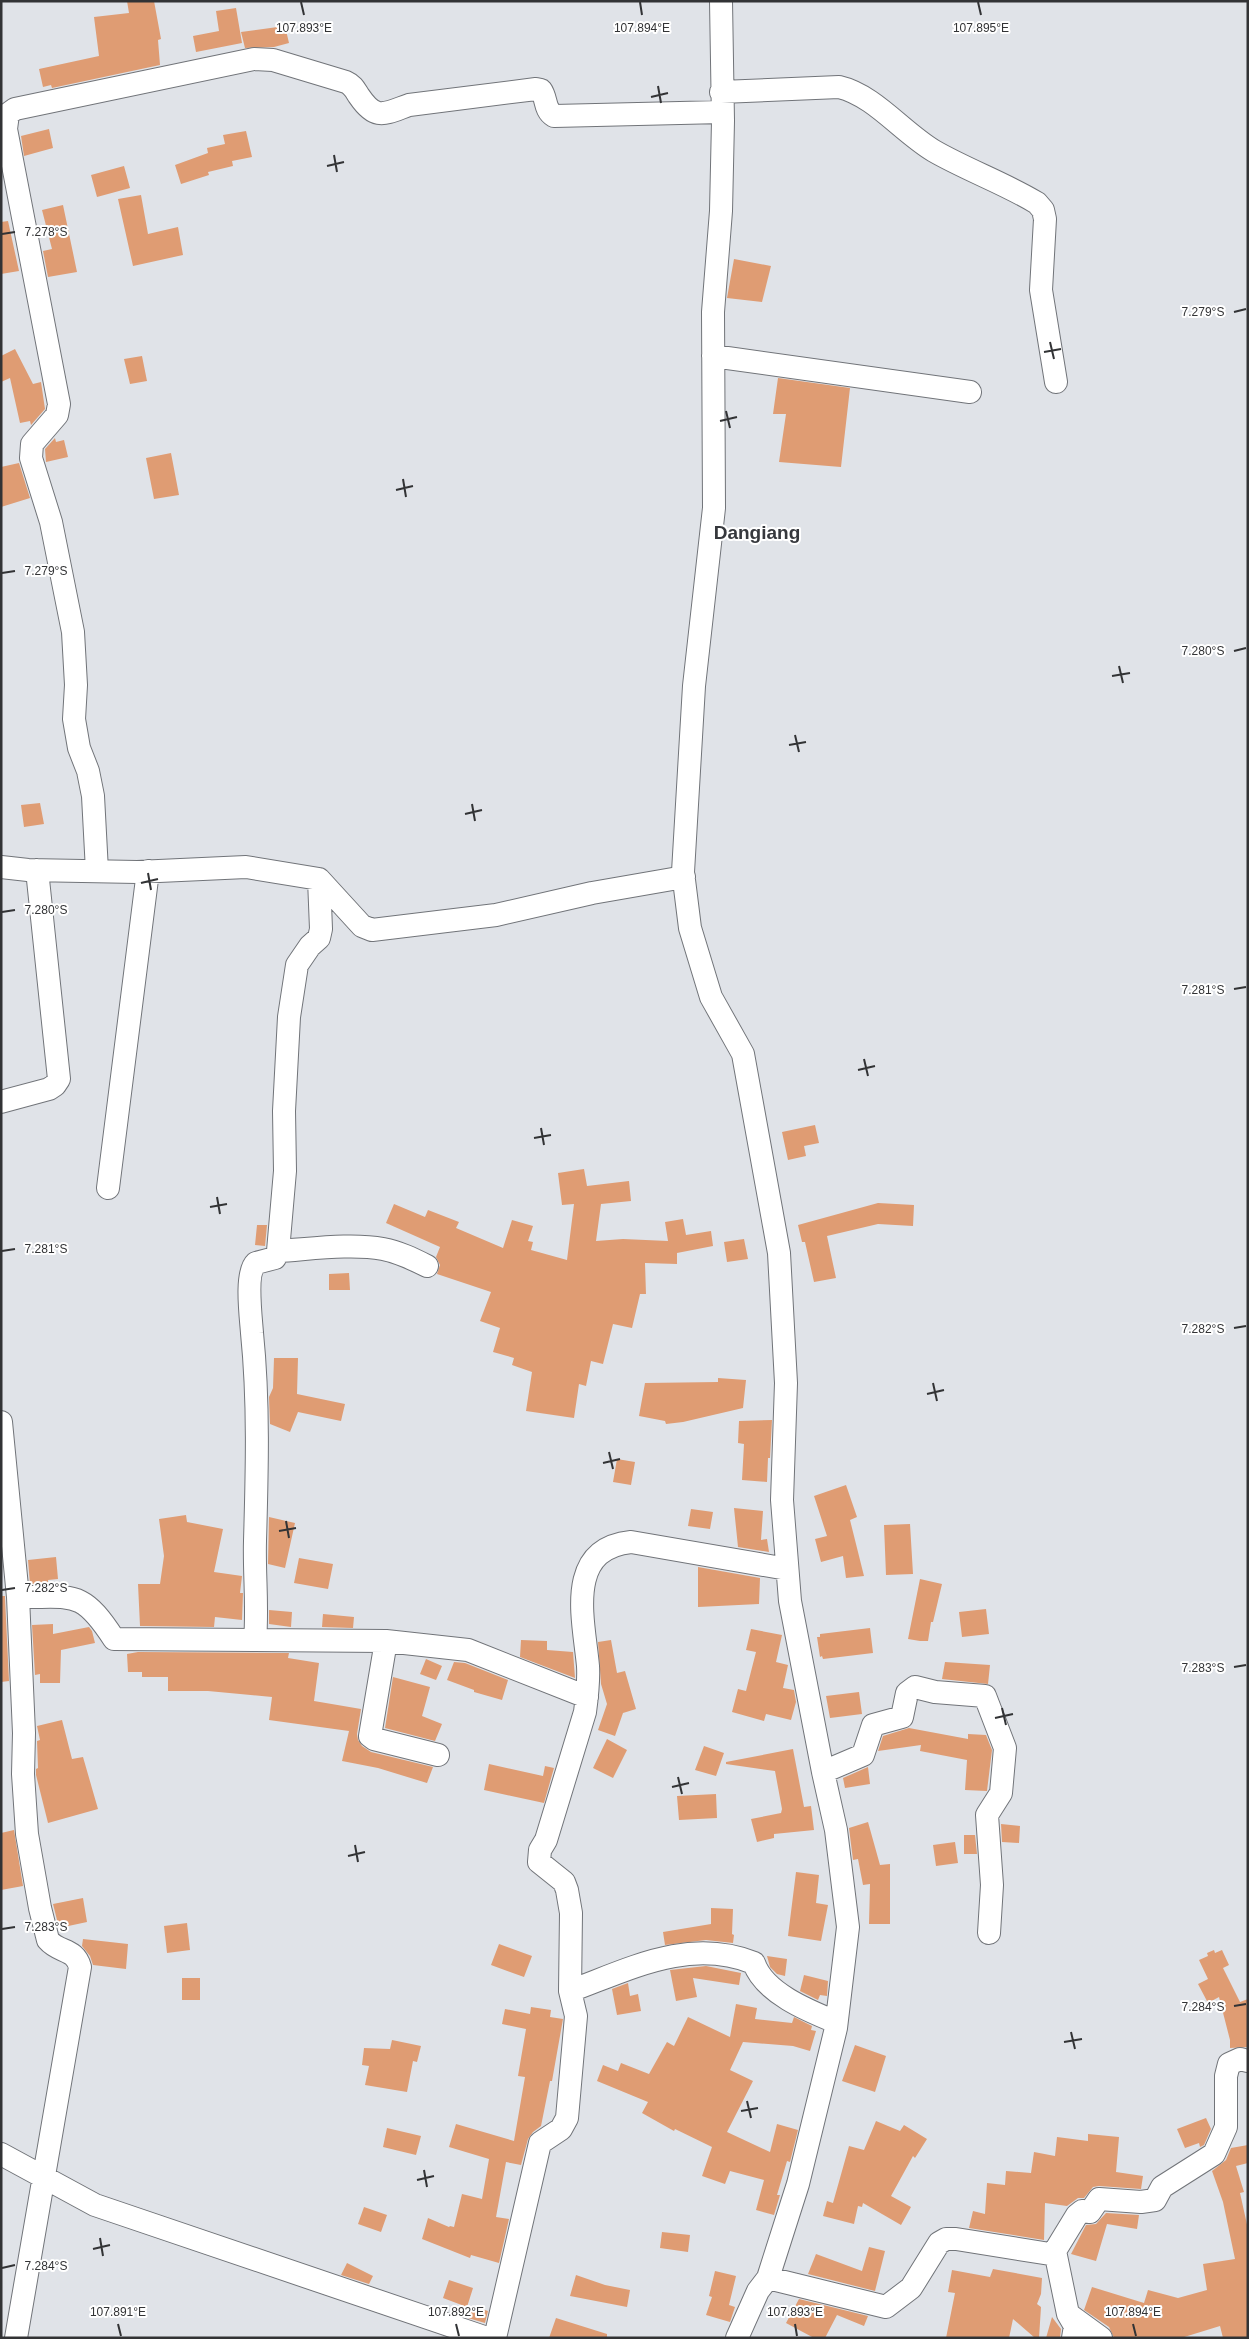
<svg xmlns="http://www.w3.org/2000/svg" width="1249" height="2339" font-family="Helvetica,sans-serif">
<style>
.building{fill:#df9c73}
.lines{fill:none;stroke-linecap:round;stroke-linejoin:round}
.street-casing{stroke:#717479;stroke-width:24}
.street{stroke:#fff;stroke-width:22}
.ticks{fill:none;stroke:#323335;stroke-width:2}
.labels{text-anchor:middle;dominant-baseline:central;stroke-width:4;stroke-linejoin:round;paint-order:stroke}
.quarter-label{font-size:19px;font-weight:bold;fill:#36383d;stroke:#fff}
.ticks-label{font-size:12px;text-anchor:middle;fill:#323335;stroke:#fff;stroke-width:4;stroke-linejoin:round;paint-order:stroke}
</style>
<rect width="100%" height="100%" fill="#e0e3e8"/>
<path class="building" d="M127 1H154L161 39 158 40 160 65 52 88 51 85 43 87 39 69 99 56 94 17 129 13Z
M236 8 242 43 196 52 193 36 219 31 216 11Z
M285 26 289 43 274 47 245 48 241 32Z
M49 129 53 148 24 156 21 136Z
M246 131 252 157 232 161 233 166 208 172 209 175 181 184 175 165 208 153 207 148 225 144 223 135Z
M124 166 130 188 97 197 91 175Z
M141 195 148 234 178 227 183 255 133 266 118 199Z
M63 205 77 272 48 277 43 251 52 249 42 210Z
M8 221 19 271 1 274V222Z
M734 259 771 266 762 302 727 298Z
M15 349 33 384 41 382 45 409 31 425 30 421 20 423 10 378 1 382V356Z
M142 356 147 381 130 384 124 359Z
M778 378 850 388 841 467 779 462 786 414H773Z
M55 438 56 442 64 440 68 457 46 462 45 449Z
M171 453 179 495 154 499 146 458Z
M19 463 30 498 1 507V467Z
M40 803 44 824 24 827 21 805Z
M815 1125 819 1143 804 1146 806 1156 788 1160 782 1132Z
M584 1169 587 1186 629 1181 631 1201 601 1204 596 1241 623 1239 668 1241 665 1222 683 1219 686 1235 711 1231 713 1246 677 1253V1264L645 1263 646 1294H640L632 1328 613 1324 603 1364 591 1361 586 1386 579 1384 574 1418 526 1411 532 1372 512 1365 514 1358 493 1352 500 1328 480 1321 491 1292 437 1274 440 1265 436 1257 440 1247 386 1223 394 1204 425 1217 428 1210 459 1222 456 1228 503 1248 512 1220 533 1226 528 1241 533 1242 531 1250 567 1260 574 1204 562 1205 558 1173Z
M878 1203 914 1205 913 1226 878 1224 827 1236 836 1278 814 1282 805 1242H802L798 1225Z
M257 1225H267L265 1246 255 1245Z
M744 1239 748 1259 727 1262 724 1242Z
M349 1273 350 1290H329V1274Z
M274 1358H298L297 1394 345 1404 341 1421 298 1412 290 1432 270 1424 269 1397 273 1388Z
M718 1378 746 1380 743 1408 683 1422 666 1424 665 1421 639 1416 645 1383 718 1382Z
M772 1420 770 1458H768L767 1482 742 1480 744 1444 738 1443 739 1421Z
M617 1459 635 1462 631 1485 613 1482Z
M846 1485 857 1517 850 1520 864 1576 846 1578 843 1556 821 1562 815 1539 827 1536 814 1496Z
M734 1508 763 1511 761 1540 767 1539 769 1552 738 1547Z
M691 1509 713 1512 710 1529 688 1526Z
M186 1515 187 1522 223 1529 214 1572 242 1576 240 1593H243L242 1620 215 1617 214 1627 140 1626 138 1584H160L164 1556 159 1519Z
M269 1517 295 1523 285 1568 268 1564Z
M910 1524 913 1574 886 1575 884 1525Z
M56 1557 58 1579 48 1580V1584H30L28 1560Z
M299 1558 333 1564 328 1589 294 1583Z
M698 1567 760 1578 759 1604 698 1607Z
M920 1579 942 1584 933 1622H931L928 1641H920L908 1639Z
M1 1596H5V1598L9 1681 1 1682Z
M986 1609 989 1634 962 1637 959 1612Z
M269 1610 292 1612 291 1627 269 1624Z
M323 1614 354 1617 353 1628 322 1627Z
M53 1624V1634L89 1627 92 1631 95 1643 61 1650 60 1683H40V1674L35 1675 32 1625Z
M870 1628 873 1653 823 1659 822 1656 820 1657 817 1637H820V1634Z
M751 1629 782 1635 776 1662 788 1665 783 1688 794 1690 796 1702 791 1720 766 1714 764 1721 732 1712 738 1689 746 1691 756 1652 746 1650Z
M521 1640 547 1641V1650L573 1652 575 1678 520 1657Z
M611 1640 617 1673 625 1671 636 1709 623 1713 615 1736 598 1730 607 1704 601 1684 598 1642Z
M138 1652 289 1653 288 1658 319 1663 314 1701 361 1709 357 1734 358 1740 362 1746 371 1752 433 1767 427 1783 378 1768 342 1761 349 1731 269 1720 272 1697 208 1691H168V1677H142V1672H128L127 1654Z
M426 1659 442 1666 436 1680 420 1674Z
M454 1662 465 1663 508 1680 502 1700 474 1692V1690L447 1680Z
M945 1662 990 1665 988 1684 942 1679Z
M393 1677 430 1687 422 1716 442 1724 435 1741 385 1728Z
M859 1692 862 1714 830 1718 826 1696Z
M62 1720 72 1759 83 1757 98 1809 48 1823 36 1775V1769L38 1768 37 1741 40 1740 37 1726Z
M909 1728 968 1739V1734L986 1735 992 1750 987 1791 965 1790 967 1760 920 1751 921 1745 878 1751 883 1736Z
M607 1739 627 1750 613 1778 593 1768Z
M704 1746 724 1753 716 1776 695 1770Z
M793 1749 804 1807 811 1806 814 1830 774 1834V1838L757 1842 751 1819 781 1813 782 1809 775 1771 726 1764V1762Z
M489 1764 543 1776 545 1766 554 1768 544 1803 484 1790Z
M868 1767 870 1784 845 1788 843 1778Z
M716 1794 717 1818 679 1820 677 1796Z
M868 1822 880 1865 890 1864V1924H869L870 1884 863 1885 858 1859 853 1860 849 1828Z
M1001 1824 1020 1826 1019 1843 1002 1842Z
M14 1830 23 1886 1 1890V1833Z
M964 1835H975L977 1854H964Z
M955 1842 958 1863 936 1866 933 1845Z
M796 1872 819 1875 816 1903 828 1905 821 1941 788 1936Z
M83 1898 87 1922 59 1928 53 1904Z
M711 1908 733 1909 732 1934 734 1935 733 1943 706 1940 665 1945 663 1932 711 1924Z
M187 1923 190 1950 167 1953 164 1926Z
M83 1939 128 1944 126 1969 93 1965 90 1956 82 1946Z
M499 1944 532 1956 524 1977 491 1965Z
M1214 1950 1215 1953 1222 1950 1229 1965 1223 1968 1240 2002 1248 1999V2047L1230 2048V2040L1219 1997 1208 2003 1198 1984 1208 1979 1199 1960 1208 1956 1207 1953Z
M767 1956 787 1959 785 1976 777 1974 770 1967Z
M706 1966 741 1973 739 1985 693 1978 697 1997 676 2001 670 1970Z
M804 1975 828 1981 827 1996 820 1995 818 2000 800 1991Z
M182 1978H200V2000H182Z
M628 1983 630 1996 638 1994 641 2011 617 2015 612 1989Z
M736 2004 757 2008 755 2019 792 2023 794 2017 812 2026 811 2030 816 2031 810 2051 793 2046 743 2042 730 2070 753 2081 727 2132 770 2152 777 2124 798 2130 790 2162 787 2161 777 2195H780L774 2215 756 2210 764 2180 730 2171 725 2184 702 2176 712 2147 675 2129 674 2131 642 2113 648 2102 597 2081 603 2065 618 2071 621 2063 649 2074 667 2042 674 2046 688 2017 730 2037Z
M531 2007 551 2010 550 2017 563 2019 552 2081H550L541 2126 533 2132 528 2139 521 2165 506 2162 496 2217 509 2219 499 2263 471 2255 470 2258 422 2239 428 2218 449 2227 450 2226 454 2227 462 2194 482 2199 489 2159 449 2147 456 2124 514 2141 525 2077 518 2076 526 2029 502 2024 505 2009 530 2014Z
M392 2040 421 2046 417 2062 413 2061 407 2092 365 2085 369 2066 362 2065 364 2048 390 2049Z
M855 2045 886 2056 875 2092 842 2081Z
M1206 2118 1211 2129 1204 2145 1200 2147 1199 2143 1185 2148 1177 2129Z
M876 2121 900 2131 904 2125 927 2139 915 2158 913 2156 891 2196 911 2207 901 2225 863 2203 862 2207 858 2206 854 2224 823 2216 827 2201 833 2203 849 2146 864 2150Z
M387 2128 421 2136 416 2155 383 2147Z
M1088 2134 1119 2137 1116 2172 1143 2176 1141 2189 1099 2186 1093 2187 1084 2198H1078L1067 2206 1045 2203 1044 2240 969 2228 973 2211 985 2214 987 2183 1005 2185 1006 2171 1031 2173 1034 2152 1055 2156 1057 2137 1088 2141Z
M1248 2145V2163L1236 2166 1244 2192 1240 2193 1248 2229V2338H1223L1220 2326 1181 2338H1114L1109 2327 1084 2310 1092 2287 1144 2303 1148 2290 1178 2298 1207 2290 1203 2264 1235 2259 1223 2202 1212 2171 1226 2160 1231 2148Z
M364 2207 387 2215 381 2232 358 2224Z
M1106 2213 1139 2215 1137 2229 1107 2224 1096 2261 1071 2254 1086 2225 1096 2224Z
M662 2232 690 2235 688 2252 660 2248Z
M869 2247 885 2251 875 2291 808 2274 816 2254 862 2271Z
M347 2263 373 2276 369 2284 341 2275Z
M993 2269 1042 2278 1041 2294 1037 2304 1041 2307 1039 2338H1035L1013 2319 1009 2338H946L955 2293 948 2292 952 2270 990 2277Z
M715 2271 736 2276 729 2305 735 2307 730 2322 706 2315 712 2297 709 2296Z
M576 2275 605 2285 630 2290 627 2307 570 2296Z
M449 2280 473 2288 467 2307 443 2298Z
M799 2299 868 2316 864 2326 837 2315 825 2338H814L786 2323Z
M472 2306 488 2311 485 2323 468 2318Z
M1052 2317 1061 2329 1060 2338H1046Z
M556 2318 607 2334V2338H549Z"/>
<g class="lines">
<g class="street-casing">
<path id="street" d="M721 1 723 121 721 211 713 312 714 508 694 686 683 872 690 928 711 997 743 1054 779 1253 786 1383 782 1500 790 1601 823 1772 836 1830 848 1927 836 2028 798 2184 768 2278 758 2291 737 2338
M721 92 839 87C874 95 902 132 934 151 967 170 1004 183 1037 203L1043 210 1045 219 1041 290 1056 382
M713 356 970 392
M1 867 28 870 137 872 246 867 319 879 362 926 372 930 496 915 592 893 684 877
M97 871 93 796 88 771 79 748 74 719 76 685 73 632 51 522 31 458 32 444 57 415 59 404 6 129 8 114 15 109 254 59 273 60 346 82C353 85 355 90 359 96 376 121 384 114 409 105L536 89 541 90C547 98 544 110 554 116L722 112
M1 1102 49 1089 55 1085 59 1079 37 870
M108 1188 148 871
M278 1251C311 1249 352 1243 383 1249 399 1252 413 1259 427 1266
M1 1422 18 1597
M255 1640 386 1641 468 1650 587 1697
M386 1641 370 1736 374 1739 438 1755
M823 1772 863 1755 873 1725 902 1717 907 1693 915 1687 935 1692 985 1696 1005 1748 1001 1793 987 1815 992 1885 989 1933
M570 1991C630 1969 689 1937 754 1963 764 1993 809 2011 836 2022
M1 2154 95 2205 487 2338
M1055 2251 1068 2314 1075 2326 1073 2338
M768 2278 886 2307 911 2288 939 2243 946 2239H956L1050 2254 1055 2251 1077 2215 1082 2211 1090 2212 1099 2199 1141 2202 1155 2200 1162 2187 1214 2154 1226 2127V2076L1229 2064 1240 2059 1248 2061
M1068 2314 1101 2338
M16 2338 80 1967C75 1948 59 1953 48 1940L40 1908 27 1834 23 1774 24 1733 18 1597C73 1598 81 1588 114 1639L255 1640C258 1607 254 1574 255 1541 257 1472 259 1402 252 1333 251 1318 245 1273 256 1263L275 1258 278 1251 285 1171 284 1111 289 1017 297 965 310 946 319 938 321 929 319 879
M495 2338 540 2143 561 2129 567 2118 576 2016 570 1991 571 1913 567 1890 564 1882 539 1862 540 1850 546 1840 585 1712C587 1697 589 1682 588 1666 584 1621 564 1549 631 1542L787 1569"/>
</g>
<use href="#street" class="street"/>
</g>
<path class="ticks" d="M301 2 304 15M640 2 642 15M978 2 981 15M658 86 661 103M651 97 668 93M334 155 337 172M327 166 344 162M2 234 15 232M1234 312 1246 309M1050 342 1054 359M1044 352 1061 349M726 411 730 428M720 421 737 417M403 479 406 497M396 490 413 486M2 573 15 571M1234 651 1246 648M1119 666 1123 683M1112 676 1130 673M795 735 799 752M789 745 806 742M472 804 475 821M465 814 482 810M148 873 151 890M141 883 158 879M2 912 15 910M1234 989 1246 987M864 1059 868 1076M858 1070 875 1066M541 1128 544 1145M534 1138 551 1135M217 1197 220 1214M210 1207 227 1204M2 1251 15 1249M1234 1328 1246 1326M933 1383 937 1401M927 1394 944 1390M609 1452 613 1469M603 1463 620 1459M286 1521 289 1538M279 1531 296 1528M2 1590 15 1588M1234 1667 1246 1665M1002 1708 1006 1725M995 1718 1013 1714M678 1777 682 1794M672 1787 689 1783M355 1845 358 1862M348 1856 365 1852M2 1929 15 1927M1234 2006 1246 2004M1071 2032 1075 2049M1064 2042 1082 2039M747 2101 751 2118M741 2111 758 2108M424 2170 427 2187M417 2180 434 2176M100 2238 103 2256M93 2249 110 2245M2 2268 15 2265M118 2324 121 2336M456 2324 459 2336M795 2324 797 2336M1133 2324 1136 2336"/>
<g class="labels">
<g class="quarter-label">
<text x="757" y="532">Dangiang</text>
</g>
</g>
<g class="ticks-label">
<text x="304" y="32">107.893°E</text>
<text x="642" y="32">107.894°E</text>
<text x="981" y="32">107.895°E</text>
<text x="46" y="236">7.278°S</text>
<text x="1203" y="316">7.279°S</text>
<text x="46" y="575">7.279°S</text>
<text x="1203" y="655">7.280°S</text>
<text x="46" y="914">7.280°S</text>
<text x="1203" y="994">7.281°S</text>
<text x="46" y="1253">7.281°S</text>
<text x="1203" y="1333">7.282°S</text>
<text x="46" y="1592">7.282°S</text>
<text x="1203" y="1672">7.283°S</text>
<text x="46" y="1931">7.283°S</text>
<text x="1203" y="2011">7.284°S</text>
<text x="46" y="2270">7.284°S</text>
<text x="118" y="2316">107.891°E</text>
<text x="456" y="2316">107.892°E</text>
<text x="795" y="2316">107.893°E</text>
<text x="1133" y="2316">107.894°E</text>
</g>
<rect width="1249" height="2339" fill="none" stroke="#323335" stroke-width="5"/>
</svg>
